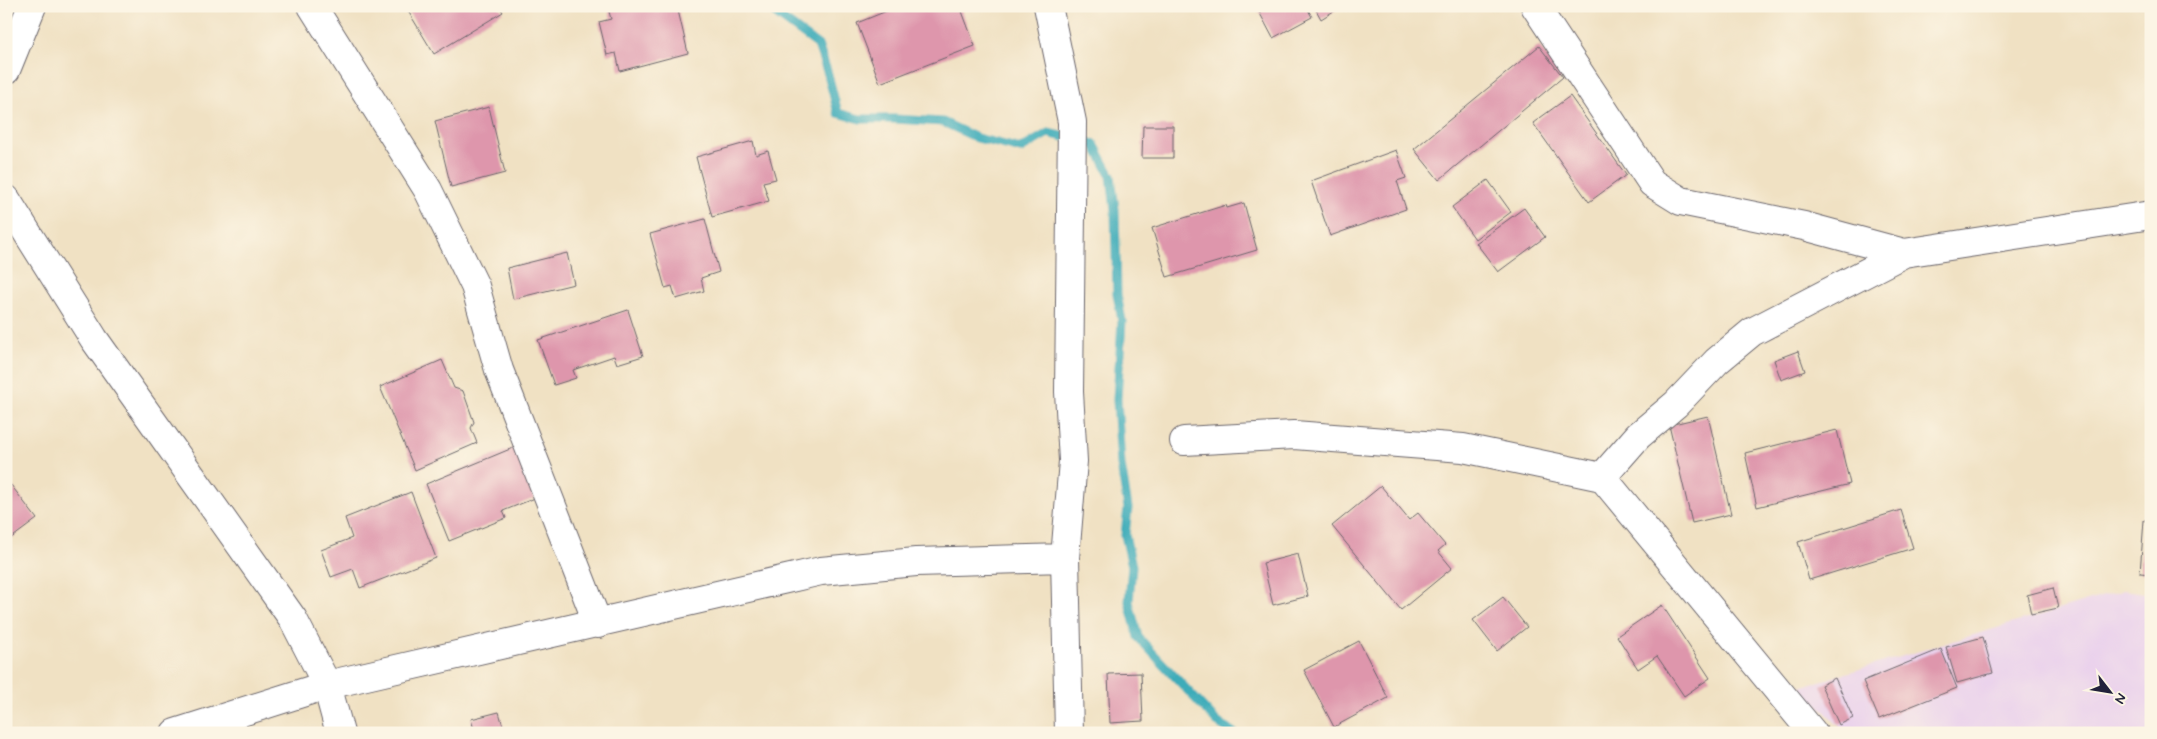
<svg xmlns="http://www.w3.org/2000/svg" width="2157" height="739" font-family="Mynerve,sans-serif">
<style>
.built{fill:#ead1ec}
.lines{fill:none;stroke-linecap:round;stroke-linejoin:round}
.stream{stroke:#3cacb9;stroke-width:9}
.building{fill:#de96ac}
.minor-casing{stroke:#6a656b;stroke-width:30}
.minor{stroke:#fff;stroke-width:28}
</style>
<rect width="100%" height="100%" fill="#fcf5e5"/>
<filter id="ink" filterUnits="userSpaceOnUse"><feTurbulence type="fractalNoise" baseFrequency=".02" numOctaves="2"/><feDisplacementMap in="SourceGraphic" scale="10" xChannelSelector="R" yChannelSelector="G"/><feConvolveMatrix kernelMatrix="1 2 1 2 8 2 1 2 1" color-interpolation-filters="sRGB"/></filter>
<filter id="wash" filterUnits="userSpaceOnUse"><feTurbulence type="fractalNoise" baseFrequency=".0096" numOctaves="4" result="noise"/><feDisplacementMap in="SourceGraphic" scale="20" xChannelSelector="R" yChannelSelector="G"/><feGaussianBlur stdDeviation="1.12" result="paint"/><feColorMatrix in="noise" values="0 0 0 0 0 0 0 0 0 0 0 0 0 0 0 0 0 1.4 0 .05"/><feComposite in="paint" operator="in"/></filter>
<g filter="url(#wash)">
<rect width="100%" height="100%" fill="#f0e1c3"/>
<path class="built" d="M2124 590 2151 594V733H1846L1800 687Z"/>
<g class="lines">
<path class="stream" d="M765 6 818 45 828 74 838 113 860 119H895L943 122 977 138 1021 149 1048 133 1094 144 1111 176 1115 210 1117 294 1122 321 1117 399 1121 465 1128 508 1125 535 1132 566 1129 602 1138 637 1217 722 1234 733"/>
</g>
<g id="blocks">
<path class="building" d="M405 6H499L503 12 434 54Z
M615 6H677L688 53 620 71 616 53 607 55 599 22 611 19 608 8Z
M899 6H960L975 46 880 83 857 23Z
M1256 6H1306L1312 17 1273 38Z
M1314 6H1342L1321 19Z
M1539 46 1563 77 1439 180 1414 149Z
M1570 96 1626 175 1589 202 1533 123Z
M489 107 505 173 451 187 435 121Z
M1143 126H1173V158H1142Z
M753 141 756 155 768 151 776 179 763 182 769 201 712 217 696 157Z
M1396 150 1406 178 1397 181 1406 209 1330 236 1311 181Z
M1488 180 1511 212 1475 239 1452 207Z
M1244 203 1257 250 1167 277 1152 228 1226 205 1227 208Z
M1524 208 1545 237 1498 272 1476 243Z
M705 219 719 272 701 278 704 291 676 299 672 286 665 288 650 234Z
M567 253 574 284 513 299 507 268Z
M628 310 643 356 617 364 614 356 573 370 576 378 554 385 538 340Z
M1798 351 1805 371 1781 380 1774 360Z
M442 360 454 388 463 391 474 422 471 428 477 443 415 470 380 387Z
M1708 416 1731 514 1692 523 1669 425Z
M1837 430 1850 484 1757 507 1745 453Z
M515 447 535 498 503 511 506 518 449 541 426 484Z
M11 485 37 519 6 542V488Z
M1381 486 1409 520 1418 513 1445 545 1438 551 1452 568 1401 610 1332 526Z
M411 492 436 558 360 588 353 569 331 577 321 550 352 538 345 518Z
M1901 510 1913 548 1809 580 1798 542Z
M2144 520H2151V574L2140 573Z
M1298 554 1308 596 1273 605 1263 563Z
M2053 588 2058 608 2031 614 2027 595Z
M1503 597 1527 627 1497 651 1473 620Z
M1662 605 1710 678 1684 696 1657 656 1638 669 1617 636Z
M1983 637 1993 673 1957 683 1946 647Z
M1359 641 1388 698 1334 727 1304 670Z
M1941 649 1957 688 1879 719 1863 681Z
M1141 673 1143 721 1110 723 1108 674Z
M1835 678 1853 718 1839 725 1821 685Z
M499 712 505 733H475L471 719Z"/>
</g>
</g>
<g filter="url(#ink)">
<use href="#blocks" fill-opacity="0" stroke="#6a656b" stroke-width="1"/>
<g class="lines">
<g class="minor-casing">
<path id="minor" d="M312 6 428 190 475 286 499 370 598 624
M1048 6 1072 122 1069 392 1073 461 1065 558 1069 733
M1535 6 1652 183 1681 201 1804 226 1904 253
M6 70 32 6
M6 199 94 339 293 619 327 685 175 733
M1184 441 1294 435 1463 448 1602 477 1638 436 1676 404 1717 361 1752 332 1904 253 2151 215
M1602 477 1813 733
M340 733 327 685 821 571 916 562 1065 558"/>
</g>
<use href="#minor" class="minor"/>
</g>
</g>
<rect width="2157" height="739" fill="none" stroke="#fcf5e5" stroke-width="25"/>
<g transform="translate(2110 692) rotate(121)" stroke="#fcf5e5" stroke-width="4" paint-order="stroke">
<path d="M0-4L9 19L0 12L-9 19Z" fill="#22223b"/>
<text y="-8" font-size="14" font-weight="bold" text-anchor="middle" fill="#22223b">N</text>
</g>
</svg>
